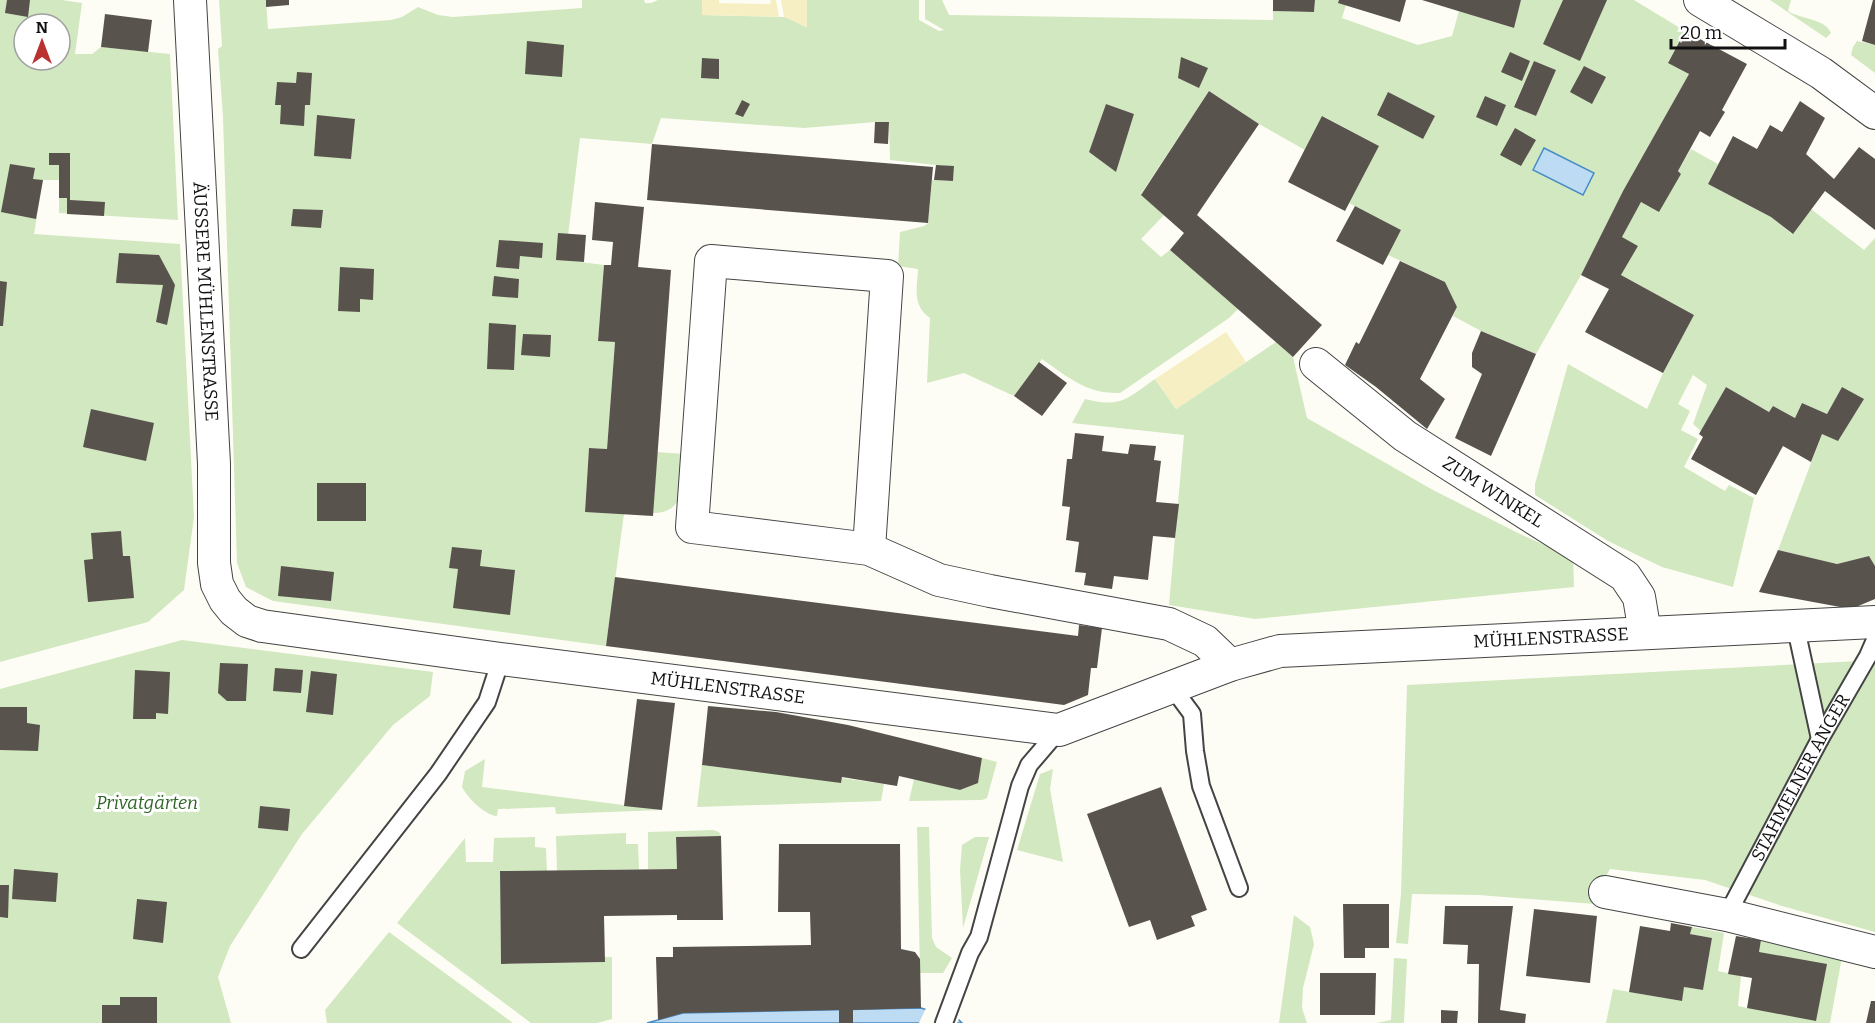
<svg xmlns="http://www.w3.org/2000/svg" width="1875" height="1023" font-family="Bitter,serif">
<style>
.green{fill:#d2e8c0;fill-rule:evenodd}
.sand{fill:#f7efc4}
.water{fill:#bddbf3;stroke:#488cc6;stroke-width:1.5}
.pier{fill:#fefdf5}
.building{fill:#59534e}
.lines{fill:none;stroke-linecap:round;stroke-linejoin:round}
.service-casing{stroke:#444;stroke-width:20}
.minor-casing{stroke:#444;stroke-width:34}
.service{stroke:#fff;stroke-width:16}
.minor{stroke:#fff;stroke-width:32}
.labels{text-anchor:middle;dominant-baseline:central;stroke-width:6;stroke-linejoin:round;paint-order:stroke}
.street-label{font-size:18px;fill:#111;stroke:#fff}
.park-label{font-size:18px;font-style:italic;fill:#2d6624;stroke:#fff}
</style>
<rect width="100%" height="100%" fill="#fefdf5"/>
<path class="green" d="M0 0H62L82 3 75 54H92L101 47 170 54 178 220 59 213V180H43L34 234 180 244 194 517 184 590 148 622 0 662ZM24 24H60V60H24Z
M219 0H266L268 29 391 20 402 17 418 7 438 15 453 17 582 8V0H644L645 3H651L658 0H702V15L786 17 806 27 807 0H919V20L939 31 944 30 925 19V0H942L949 15 1273 20V11L1314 12 1315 0H1339L1346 5 1342 18 1418 45 1452 36 1459 11 1513 28 1521 0H1634L1685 31 1668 62 1689 74 1623 191 1581 275 1536 354 1481 331 1453 316 1457 307 1445 282 1388 255 1401 230 1349 203 1379 146 1323 116 1305 150 1259 124 1209 91 1141 194 1164 215 1141 239 1161 257 1170 250 1238 309 1229 318 1120 393C1086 394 1068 377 1042 359L1014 396 964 373 927 383 930 318C912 305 917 289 918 269L898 266 900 232 924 226 928 223 932 180 953 181 954 167 890 160 889 122H875L804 128 661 118 652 144 580 138 565 260 604 265 598 341 615 342 607 449 589 448 585 511 624 514 606 646 273 601 246 587 237 563 223 117 218 49 222 46ZM1534 61 1556 70 1536 116 1514 106ZM1106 104 1134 114 1116 172 1089 152Z
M1770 0H1791L1788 11C1800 19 1826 19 1831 33L1826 38Z
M1857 41 1875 45V73L1851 55 1853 47Z
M1691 149 1718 164 1708 184 1771 217 1792 234 1811 209 1864 250 1875 238V566L1869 556 1837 564 1778 550 1822 434 1863 399 1842 387 1827 414 1802 403 1795 418 1773 406 1769 412 1726 387 1701 431 1693 424 1707 385 1693 375 1678 404 1690 411 1681 430 1698 439 1684 467 1725 491 1729 485 1754 498 1733 587 1662 567 1608 541 1535 495V484L1568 364 1647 409 1663 373 1694 315 1621 275 1638 246 1622 237 1641 202 1659 211 1681 174 1678 171Z
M1276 342 1293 357 1307 418 1433 490 1520 534 1573 558 1574 587 1255 619 1169 605 1184 435 1072 423 1085 399C1122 408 1126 399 1155 379L1176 409Z
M657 452 684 454C682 480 688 513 653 513Z
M182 640 433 672 430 696 393 725 302 834 230 946 218 977 231 1023H0V689Z
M1875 658V932L1782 906 1705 880 1610 869 1601 885 1595 904 1479 895 1412 894 1408 944 1396 943 1401 894 1407 685 1858 661Z
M982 758 997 762 987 798 982 800 909 801 914 779 960 790 978 782Z
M485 759 482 787 662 810 556 814 555 807 498 809 497 816C484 815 468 798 462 787L465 771Z
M702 765 841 782 842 778 884 784 881 801 697 807Z
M1053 769 1050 789 1063 862 1017 850 1040 774Z
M917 827H929L932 938 936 947 952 958 943 973H920Z
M713 830 719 832 721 836 676 837 677 869H648V832Z
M626 833V844H638L639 869 557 871 556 836Z
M535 837V847L546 848 547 871 500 872 501 964 605 962V957H612V1019L597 1023H531L397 923 465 838 466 862H493L494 838Z
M975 837H989L963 928 960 870 962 845Z
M1294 915 1310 927 1314 944 1303 988 1302 1008 1307 1023H1279Z
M1692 927 1724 933 1718 971 1741 976 1738 1006 1747 1008 1761 940 1842 957 1830 1023H1606L1613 989 1681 1001 1684 987 1703 990 1712 938 1690 934Z
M389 932 513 1023H327L325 1010Z
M1394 958 1407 959 1404 1023H1376L1391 1020Z"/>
<path class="sand" d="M702 0H719V3L770 4 771 0H776L779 17 702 15Z
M781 0H807V27L784 17Z
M1226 332 1246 362 1176 409 1155 379Z"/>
<path class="water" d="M1544 148 1594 173 1583 195 1533 170Z
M921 1008 959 1020 962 1023H647L683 1013Z"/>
<path class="pier" d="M927 1006 960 1017 957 1023H919Z"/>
<path class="building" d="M7 0H30L28 17 5 13Z
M266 0H289V5L266 7Z
M1273 0H1315L1314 12 1273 11Z
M1339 0H1406L1400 22 1338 3Z
M1422 0H1521L1514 28Z
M1563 0H1607L1580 61 1543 44Z
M1873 0H1875V45L1862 41Z
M105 14 152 20 148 52 101 47Z
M1685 31 1747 64 1722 110 1725 112 1710 137 1700 131 1678 171 1681 174 1659 212 1641 202 1622 237 1638 246 1621 275 1694 315 1663 373 1585 332 1609 289 1581 275 1623 191 1689 74 1668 63Z
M527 41 564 45 562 77 525 74Z
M1510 52 1530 61 1522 81 1501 72Z
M1181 57 1208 68 1199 88 1178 78Z
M702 58 719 59V79L701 78Z
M1534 61 1556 70 1536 116 1514 107Z
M1584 66 1606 77 1592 104 1570 92Z
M297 72 312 73 310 105H305L304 126 280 124 281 105H275L277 82 296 83Z
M1209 91 1259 124 1197 215 1322 325 1293 357 1170 250 1184 233 1141 195Z
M1388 92 1435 116 1423 139 1377 115Z
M1485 96 1506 105 1497 126 1476 117Z
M742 100 750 104 743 117 735 114Z
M1800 101 1825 118 1806 154 1834 179 1859 147 1875 159V230L1825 191 1793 234 1771 217 1708 184 1733 136 1757 149 1770 125 1782 132Z
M1106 104 1134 114 1116 172 1089 152Z
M317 115 355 119 351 159 314 156Z
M1322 116 1379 146 1345 211 1288 182Z
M875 122H889L888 144 874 143Z
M1515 128 1536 140 1521 166 1500 155Z
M652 144 933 167 928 223 647 200Z
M49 153H70V200L105 202 104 216 67 214V198H59V165H49Z
M10 164 35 168 33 179 43 180 36 219 1 212Z
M936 165 954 166 953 181 934 180Z
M595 202 644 207 638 267 671 270 653 516 585 512 589 448 607 449 615 342 598 341 604 265H611L613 242 592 240Z
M1355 206 1401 230 1383 265 1336 241Z
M293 209 323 210 321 228 291 226Z
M558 233 586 235 584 262 556 260Z
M499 240 543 243 542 258 520 256 519 269 496 267Z
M119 253 159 255 175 285 167 325 156 322 163 285 116 283Z
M1400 261 1445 282 1457 307 1420 379 1445 399 1427 429 1376 387 1345 365 1356 342 1359 344Z
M340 267 374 269 373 300 360 299V312L338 311Z
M494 276 519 279 518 298 492 296Z
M0 281 7 282 3 326H0Z
M489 323 516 325 514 370 487 369Z
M1481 331 1536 354 1491 456 1455 438 1482 374 1472 367V353Z
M523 334 551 335 550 357 521 355Z
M1039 362 1067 383 1042 416 1014 396Z
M1726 387 1769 412 1773 406 1795 418 1802 403 1827 414 1842 387 1864 399 1838 441 1822 434 1811 462 1783 446 1756 495 1691 459 1703 437 1699 434Z
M91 409 154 423 146 461 83 447Z
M1075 433 1104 436 1102 451 1128 454 1130 444 1156 446 1154 460 1161 461 1156 502 1179 504 1175 538 1153 536 1148 580 1114 576 1112 589 1084 585 1086 573 1075 572 1079 542 1066 540 1070 507 1062 506 1067 459H1072Z
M317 483H366V521H317Z
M121 531 123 556H130L134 598 88 602 84 560 93 559 91 533Z
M452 547 482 550 480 566 515 570 510 615 453 608 458 569 449 568Z
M1778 550 1837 564 1869 556 1875 566V599L1851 609 1759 592Z
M281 566 334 572 331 601 278 596Z
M615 577 1078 636 1079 625 1102 628 1097 668H1091L1088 695 1064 705 606 646Z
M220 663 248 664 246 701H227L218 693Z
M275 668 303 670 301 693 273 691Z
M135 670 170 672 168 714 156 713V719H133Z
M311 671 337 674 333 715 306 712Z
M637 699 675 703 662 810 624 806Z
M708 706 776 712 848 725 982 758 978 783 960 790 899 776 897 786 842 777 841 783 702 765Z
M0 707H27V723L40 725 38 751 0 750Z
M1161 787 1207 910 1191 916 1195 926 1157 940 1150 920 1129 927 1087 814Z
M260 806 290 809 288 831 258 828Z
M721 836 723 920H677V915L604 916 605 962 501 964 500 871 677 869 676 837Z
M779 844H900L901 949 915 952 920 959 921 1008 853 1010V1023H839V1010L683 1013 658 1020 656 957H673V947L811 945 810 912H778Z
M14 869 58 873 56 902 12 899Z
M0 885H9L8 918 0 917Z
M137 899 167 902 163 943 133 939Z
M1343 904H1389V948H1365V958H1344Z
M1445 906H1513L1500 1010 1526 1014 1525 1023H1478L1479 964H1467L1468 945 1443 944Z
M1534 909 1597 916 1590 983 1526 976Z
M1671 923 1692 927 1690 934 1712 938 1703 990 1684 987 1682 1001 1629 992 1640 926 1670 931Z
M1736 936 1761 940 1759 952 1827 964 1816 1021 1747 1008 1752 978 1728 974Z
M1320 973H1376L1375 1015H1320Z
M120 997H157V1023H102V1005H120Z
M1871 1001H1875V1023H1866Z
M1441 1010 1458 1011 1457 1023H1441Z"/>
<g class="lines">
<g class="service-casing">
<g id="service">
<path d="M1795 624 1820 739"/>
<path d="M1172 687 1192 714 1195 751 1201 786 1239 888"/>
<path id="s1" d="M1727 915 1820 739 1868 656 1875 640"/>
<path d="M301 949 438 774 487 702 501 659"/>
<path d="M944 1023 970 953 979 937 1020 786 1029 765 1059 730"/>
</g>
</g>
<g class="minor-casing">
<g id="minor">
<path id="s2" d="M190 0 214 464V563L217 584 225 600 234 611 247 621 262 626 501 659 1059 730 1230 665 1280 651 1875 622"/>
<path d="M1700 0 1821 73 1875 113"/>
<path id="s3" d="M1316 364 1405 436 1625 576 1639 597 1645 633"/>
<path d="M869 549 692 527 711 261 887 276 869 549 939 580 990 591 1169 624 1205 641 1230 665"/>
<path d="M1605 892 1727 915 1875 952"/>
</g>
</g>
<use href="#service" class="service"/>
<use href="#minor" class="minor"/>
</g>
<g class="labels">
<g class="street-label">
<text stroke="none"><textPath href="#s2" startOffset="302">ÄUSSERE MÜHLENSTRASSE</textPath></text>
<text stroke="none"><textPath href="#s3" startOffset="219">ZUM WINKEL</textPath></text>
<text stroke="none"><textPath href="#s2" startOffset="1959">MÜHLENSTRASSE</textPath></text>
<text stroke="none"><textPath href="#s2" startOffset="1119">MÜHLENSTRASSE</textPath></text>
<text stroke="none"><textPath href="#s1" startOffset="156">STAHMELNER ANGER</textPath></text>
</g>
<g class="park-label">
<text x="147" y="803">Privatgärten</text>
</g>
</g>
<g transform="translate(42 42)"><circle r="28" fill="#ffffff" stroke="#a0a0a0" stroke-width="1.5"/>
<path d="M0-4.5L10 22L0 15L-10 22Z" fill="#b93230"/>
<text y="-9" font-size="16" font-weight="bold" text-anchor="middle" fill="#111111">N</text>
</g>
<path d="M1671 39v9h114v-9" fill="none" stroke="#111111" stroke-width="3"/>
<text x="1680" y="39" font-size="18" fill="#111111" stroke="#ffffff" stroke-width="4.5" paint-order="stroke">20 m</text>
</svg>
